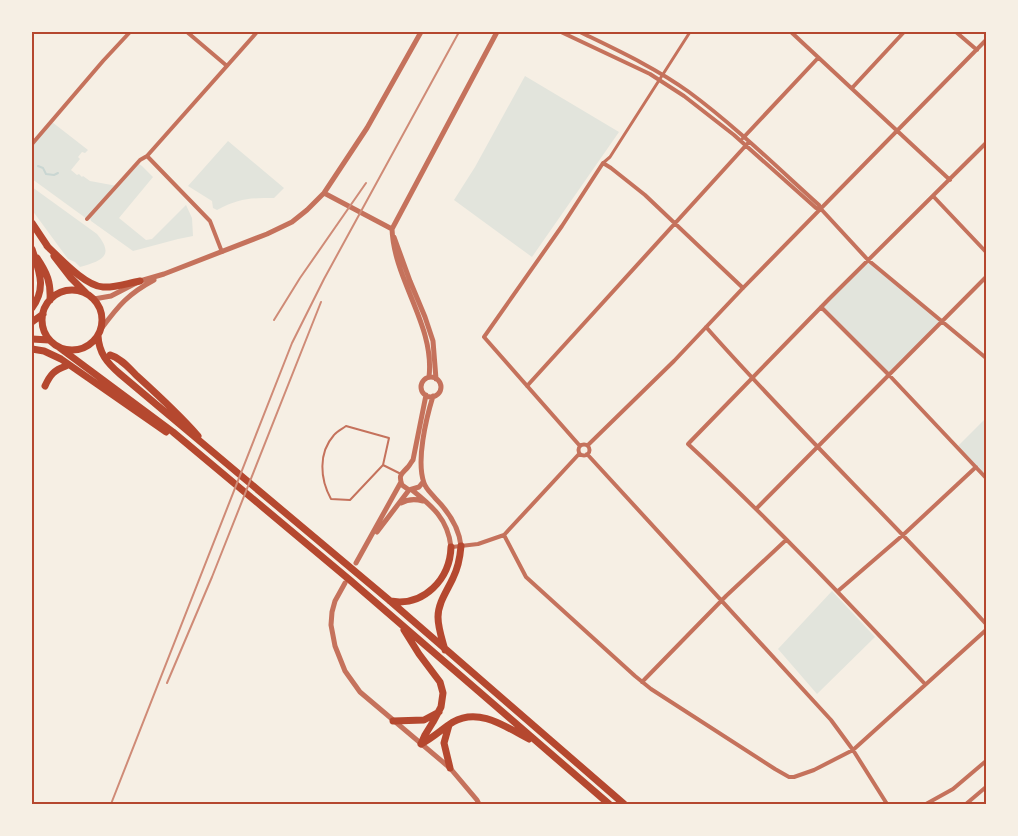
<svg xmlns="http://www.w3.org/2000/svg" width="1018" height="836" font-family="'Titillium Web',sans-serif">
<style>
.green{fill:#e2e4dc}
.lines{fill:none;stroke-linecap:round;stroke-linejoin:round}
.stream{stroke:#c9d6d2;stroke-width:2}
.service{stroke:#c5725c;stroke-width:2}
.pedestrian{stroke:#c5725c;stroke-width:3}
.minor{stroke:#c5725c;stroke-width:4}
.tertiary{stroke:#c5725c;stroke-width:5}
.trunk{stroke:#b5482f;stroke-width:7}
.rail{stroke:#cf8b77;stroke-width:2}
.neatline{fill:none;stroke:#b5482f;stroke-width:2}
</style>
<rect width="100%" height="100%" fill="#f6efe4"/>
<path class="green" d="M525 76 619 132 532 257 454 200 475 167Z
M52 122 88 150 85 153 82 152 78 157 80 159 71 170 77 175 79 174 82 177 83 176 90 181 117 186 87 219 32 179V144Z
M228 141 284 188 274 198C249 198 240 198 217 210L213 208 212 201 188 186Z
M139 164 142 166 153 177 119 218 146 240 152 239 186 205 192 218 193 236 178 239 133 251 91 221 90 218Z
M32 187 97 234C116 257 100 261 80 267L75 262 68 259 32 210Z
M868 260 943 321 889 375 821 307Z
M986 418V478L957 447Z
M832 591 875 637 817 694 778 649Z"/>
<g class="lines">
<path class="stream" d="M38 166 43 168 46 174 54 175 58 173"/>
<path class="service" d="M346 426 389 438 383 465 350 500 331 499C320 479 318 453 334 435 337 431 342 429 346 426Z
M383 465 401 474"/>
<path class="pedestrian" d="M603 163 610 157 690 32"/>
<path class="minor" d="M187 32 227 66
M561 32 650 74 684 96 734 135 816 208 820 209
M580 32C617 50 656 68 689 92 735 126 777 167 819 205L821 209 868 260 986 358
M791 32 950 180
M956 32 977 50
M852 88 904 32
M743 138 818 58
M32 144 103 61 130 32
M147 156 210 221 222 252
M933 196 986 252
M87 219 140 160 147 156 257 32
M821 307 889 375 986 478
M706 327C796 429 895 523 986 624
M527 386 749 142
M578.5 450a5.5 5.5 0 1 1 11 0a5.5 5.5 0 1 1-11 0Z
M588 445 674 361 743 288 986 40
M580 446 484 337 562 226 603 163 611 168 645 195 743 288
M587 454 831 720 853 750 887 804
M756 509 986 277
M504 535 526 577 635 676 651 689 775 769 789 777H794L814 770 853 750 986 630
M452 547 478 544 504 535 579 454
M838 591 903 535 976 467
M642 682 726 596 786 540
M925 684C848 602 771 521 688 444L829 299 986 143
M926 804 953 789 986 761
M966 804 986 787"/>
<path class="tertiary" d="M324 193 392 229
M394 237 410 281 425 317 433 341 436 379
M94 299 111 296 140 281 164 274 267 234 292 222 307 210 324 193 367 128 421 32
M101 329C119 305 128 294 154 280
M429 377C435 325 394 281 392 229L497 32
M421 387a10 10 0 1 1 20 0a10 10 0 1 1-20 0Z
M433 396C426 419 416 461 424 483 426 489 431 493 435 498 449 512 459 527 461 546
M423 482 419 487 409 490 402 485C398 474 402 474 408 467 410 465 411 462 413 460L426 395
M412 490C432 506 448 519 451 547
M401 503C408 499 416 499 423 501
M377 532 409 490
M356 563 401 482
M345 583 335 601 332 612 331 625 335 646 345 671 360 692 450 768 477 800 479 804"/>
<path class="trunk" d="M32 223 48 247
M47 246C60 258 85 286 103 287 115 288 128 283 140 281
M54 256 71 278 86 293
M37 258C47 273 51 282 50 300
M42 320a30 30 0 1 1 60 0a30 30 0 1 1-60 0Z
M32 308C47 288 39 271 32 249
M32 322 43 314
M98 336C99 353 107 363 120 374L389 600 624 804
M32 339 49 340
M60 348 173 432 351 581 609 804
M32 349 44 351 61 359 166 432
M110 355C121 358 129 368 136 375 158 395 179 414 198 436
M45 386C50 375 54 370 66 366
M390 601C424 607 450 579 451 547
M404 630 419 654 440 682 443 693 441 707 433 722 425 735 421 744
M445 650C442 639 438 628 438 617 438 603 447 591 453 578 458 568 460 558 461 546
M393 721 424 720 439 712
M449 725 444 743 450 768
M421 744C433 738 442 729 453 722 479 707 506 727 529 739"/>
<path class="rail" d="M274 320 300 278 366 183
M167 683 212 577 321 302
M111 804 292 343 324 279 459 32"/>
</g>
<rect width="1018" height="836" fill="none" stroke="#f6efe4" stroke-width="66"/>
<rect x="33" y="33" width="952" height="770" class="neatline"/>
</svg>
